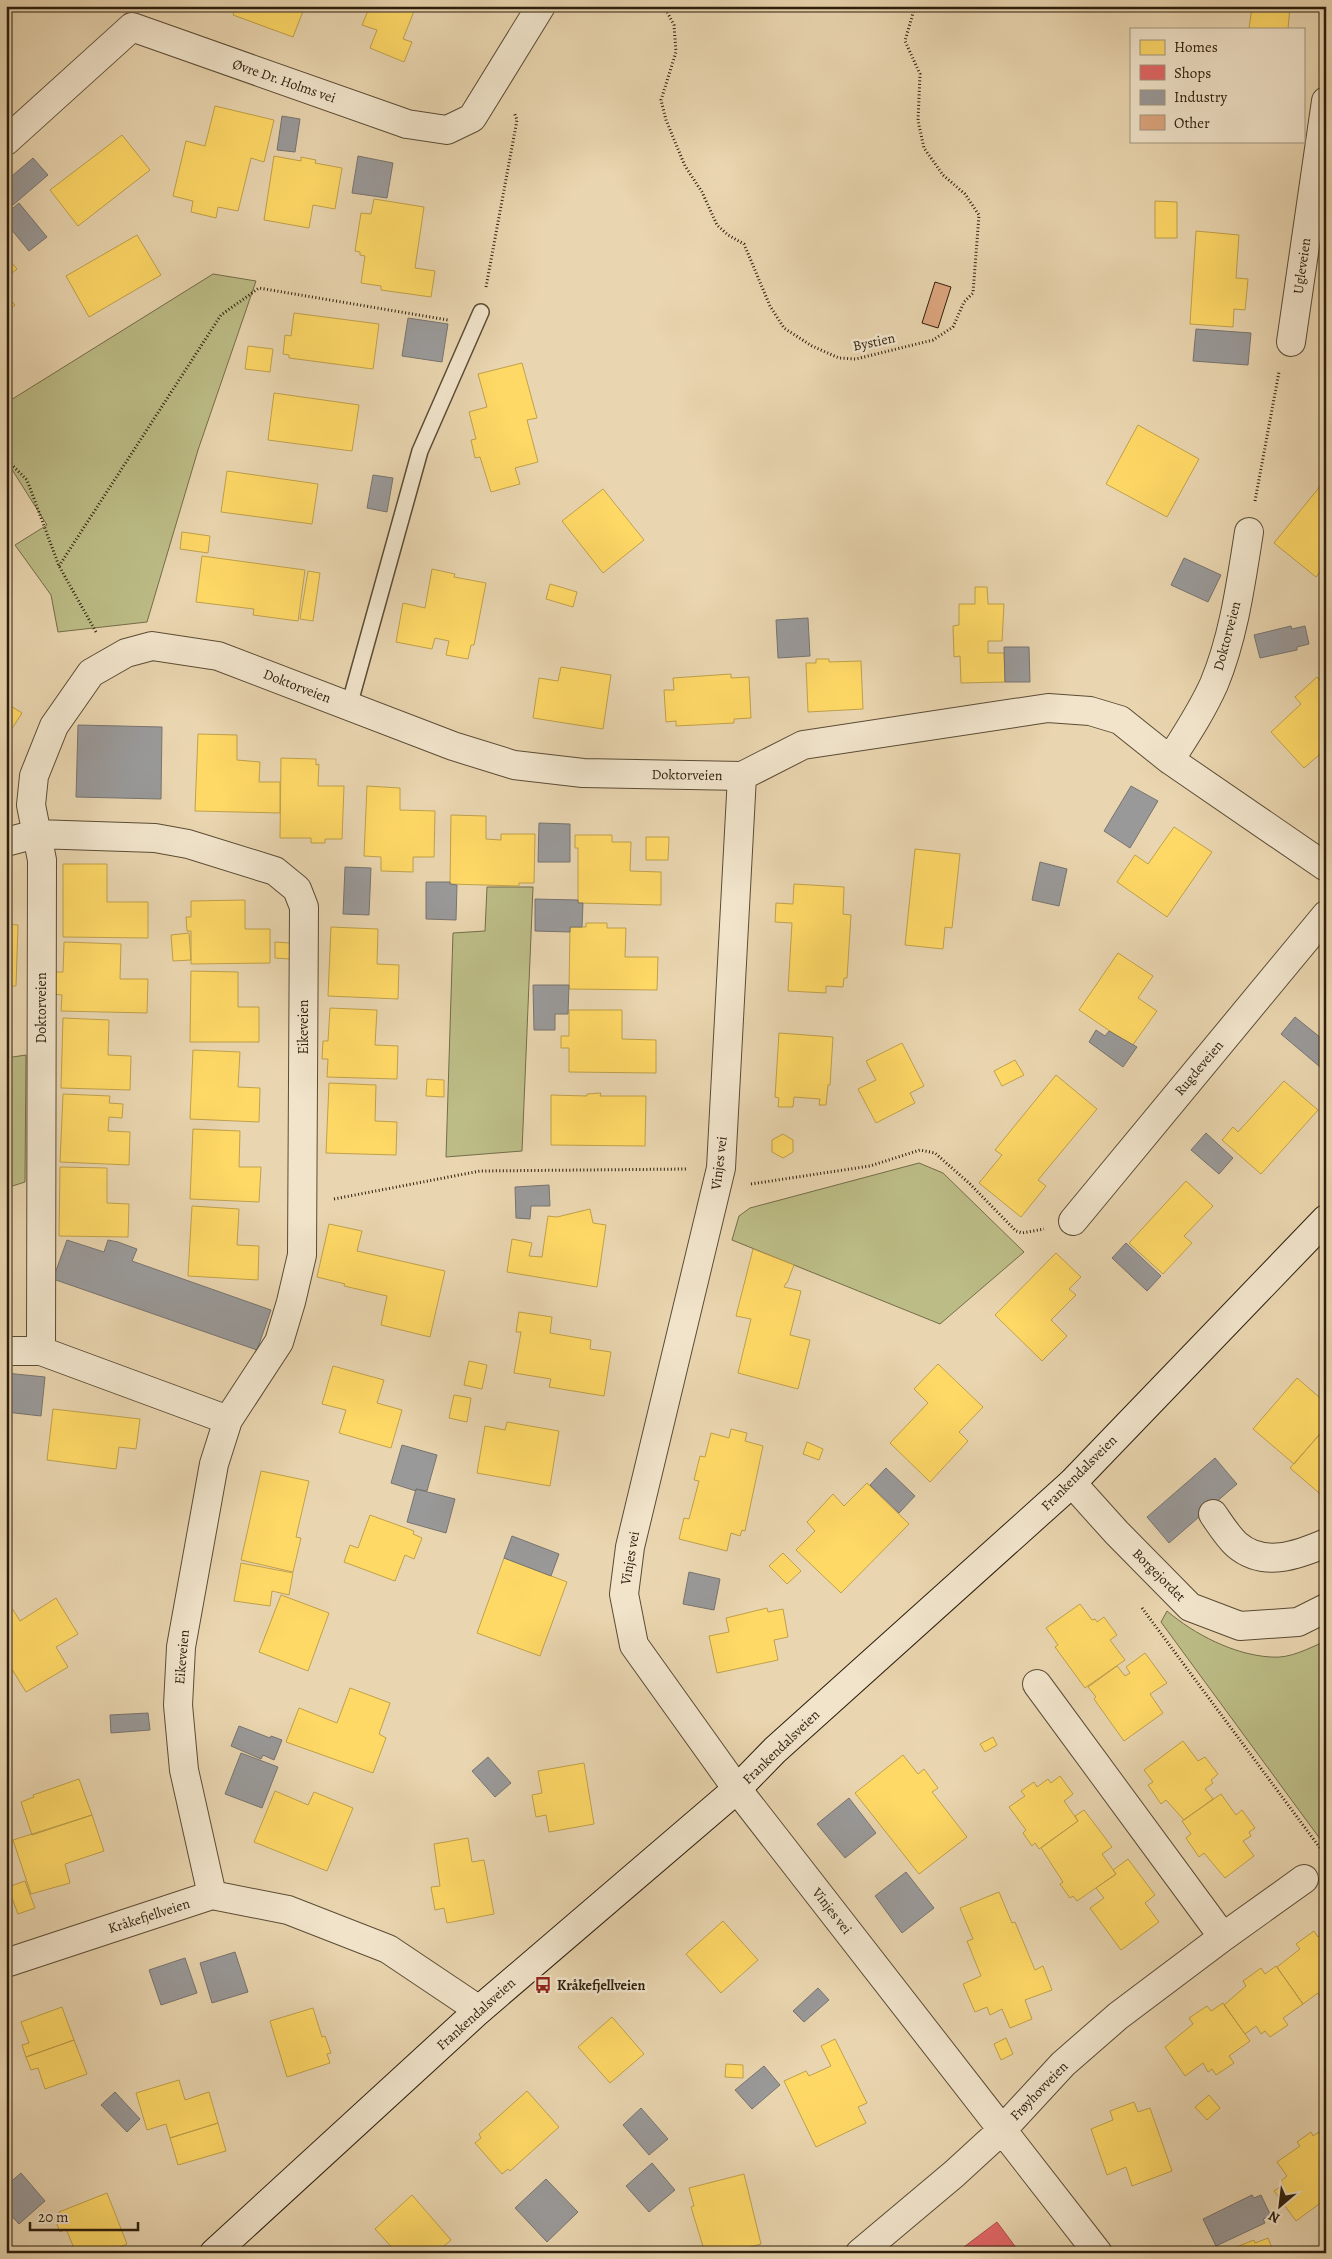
<svg xmlns="http://www.w3.org/2000/svg" width="1332" height="2259" font-family="Alegreya,serif">
<style>
.green{fill:#bcbc86;stroke:#746d49}
.homes{fill:#ffd966;stroke:#c0a14b}
.shops{fill:#e06666;stroke:#aa504b}
.industry{fill:#999;stroke:#78746f}
.building{fill:#dda67f;stroke:#2c1e0c}
.lines{fill:none;stroke-linecap:round;stroke-linejoin:round}
.lane-casing{stroke:#5b4c35;stroke-width:18}
.street-casing{stroke:#5b4c35;stroke-width:30}
.secondary-casing{stroke:#2c1e0c;stroke-width:30}
.path{stroke:#2c1e0c;stroke-width:3;stroke-dasharray:1 2.5;stroke-linecap:butt}
.lane{stroke:#f1e4cb;stroke-width:15}
.street{stroke:#f1e4cb;stroke-width:28}
.secondary{stroke:#f1e4cb;stroke-width:28}
.labels{text-anchor:middle;dominant-baseline:central;stroke-width:5;stroke-linejoin:round;paint-order:stroke}
.street-label{font-size:14px;fill:#2c1e0c;stroke:#f1e4cb}
.poi-label{font-size:14px;font-weight:bold;fill:#2c1e0c;stroke:#f1e4cb;text-anchor:start}
</style>
<rect width="100%" height="100%" fill="#e9d5af"/>
<filter id="stains"><feTurbulence type="fractalNoise" baseFrequency=".004" numOctaves="4"/><feColorMatrix values="0 0 0 0 .2 0 0 0 0 .09 0 0 0 0 .02 0 0 0 .5 -.17"/></filter>
<radialGradient id="worn" r=".72"><stop offset=".6" stop-color="#630" stop-opacity="0"/><stop offset="1" stop-color="#630" stop-opacity=".3"/></radialGradient>
<path class="green" d="M213 274 256 281 198 450 147 622 58 632 51 595 15 545 47 525 6 460V403Z
M487 887H533L522 1151 446 1157 453 933 485 931Z
M26 1055 25 1182 6 1188V1058Z
M919 1163 943 1173 1024 1252 940 1324 732 1240 739 1216 750 1208Z
M1167 1611C1194 1634 1234 1655 1271 1657 1290 1659 1309 1648 1326 1641V1847L1161 1622Z"/>
<path class="homes" d="M236 6H305L293 37 233 15Z
M370 6H416L403 39 412 42 404 62 370 48 377 30 362 25Z
M1252 6H1290L1288 29H1249Z
M215 106 274 120 264 162 251 158 238 211 218 207 216 218 191 212 193 201 173 196 186 141 205 146Z
M122 135 150 170 78 226 50 190Z
M274 156 301 161V157L316 160 315 163 342 168 335 209 313 205 309 228 264 220Z
M374 199 424 207 415 268 435 271 431 297 381 290V286L361 283 365 256 360 255V252L355 251 361 213 371 214Z
M1155 201 1177 202V238H1155Z
M1196 231 1239 235 1236 278 1248 279 1245 310 1234 309 1233 327 1190 324Z
M137 235 161 275 89 317 66 276Z
M6 256 17 269 6 278Z
M6 295 15 305 6 312Z
M294 313 379 324 373 369 289 358V355L283 354 285 335 291 336Z
M248 346 273 349 270 372 245 369Z
M522 363 537 418 527 420 538 462 515 468 520 484 491 492 480 457 475 458 471 440 476 439 469 412 487 407 478 374Z
M274 393 359 405 352 451 268 440Z
M1138 425 1199 459 1167 517 1106 484Z
M227 471 318 484 312 524 221 512Z
M1326 479V564L1316 577 1274 543Z
M603 489 644 540 603 573 562 521Z
M182 532 210 536 208 553 180 549Z
M202 556 305 570 298 621 253 615 254 609 196 602Z
M432 569 455 574 454 577 486 583 474 645H471L468 659 446 655 449 641 435 638 432 649 396 642 403 603 425 608Z
M308 571 320 573 313 621 300 619Z
M550 584 577 592 573 607 546 599Z
M975 587H987L988 604H1004L1002 641H988V653H1004L1005 682 961 683 960 656 954 657 953 626 959 625V604H975Z
M816 659H829V662L861 661 863 709 808 712 806 663H816Z
M561 667 611 675 603 729 533 718 539 678 558 681Z
M731 674V678L749 677 751 718 734 719V723L676 726V721L666 722 664 690H674L673 678Z
M1317 677 1323 684 1326 681V749L1304 768 1271 732 1301 704 1295 697Z
M6 703 22 713 6 738Z
M198 734 237 735V760L260 762 259 782H280V813L195 811Z
M281 758 316 759V765L319 764 318 786H344L342 839H325V843H311V838H280Z
M367 786 400 788V810L435 811 434 857H413V872L381 871V857L364 856Z
M451 815 486 816V839L501 840V834H535L534 883H519V886L450 884Z
M1174 827 1212 852 1167 917 1117 882 1135 855 1148 864Z
M575 835H612V842H631L630 871 661 872V905L578 903V848H575Z
M646 837H669L668 860H646Z
M915 849 960 854 952 928 945 927 943 949 905 945Z
M63 864H107V902H148V938L63 937Z
M794 884 844 887 843 914 851 915 847 978H844L843 987 826 986V993L788 991 792 923 775 922 776 903 793 904Z
M245 900V929H270V963L191 964V931H187L186 917H191V901Z
M586 923H607V928H626L625 957H658L657 990 569 989 570 927H586Z
M6 924 18 925 16 986H6Z
M331 927 378 929 377 964 399 965 398 999 328 996Z
M189 933 191 960 173 961 171 935Z
M64 942 121 944 120 979H148L147 1013 61 1011 62 995 52 994 53 972H63Z
M275 942 290 943V959L275 958Z
M1118 953 1153 976 1138 998 1157 1011 1132 1046 1079 1010Z
M191 971 238 972V1007H259V1042H190Z
M330 1008 377 1010 375 1045 398 1046 397 1079 327 1077 328 1059H322L323 1041H328Z
M569 1010H622V1039L656 1040V1073L569 1072V1048H561V1036H569Z
M63 1018 109 1020 108 1055 131 1056 130 1090 61 1088Z
M779 1033 833 1037 830 1085H828L826 1105H819L820 1099 794 1097 793 1107H778L779 1098 775 1097Z
M902 1043 924 1086 910 1093 915 1103 876 1123 858 1089 876 1080 866 1061Z
M193 1050 240 1052 238 1087 260 1088 259 1122 190 1119Z
M1015 1060 1024 1075 1002 1086 994 1071Z
M1056 1075 1097 1109 1038 1180 1046 1186 1021 1217 979 1183 1002 1155 995 1150Z
M427 1079 444 1080V1097L426 1096Z
M1284 1081 1318 1110 1261 1174 1222 1140 1233 1127 1238 1132Z
M329 1083 376 1085 375 1121 397 1122 396 1155 326 1153Z
M601 1093 600 1096H646L645 1146 551 1145V1095L587 1096V1094Z
M63 1094 110 1096 109 1103 123 1104 122 1118 109 1117 108 1131 130 1132 129 1165 60 1162Z
M193 1129 240 1131 239 1167H261L259 1202 190 1199Z
M783 1134 793 1140V1152L783 1158 772 1152V1140Z
M60 1167 107 1168V1203L129 1204 128 1237 59 1236Z
M1186 1181 1213 1206 1184 1236 1192 1243 1163 1274 1129 1243Z
M192 1206 239 1209 237 1245 259 1246 258 1280 188 1276Z
M590 1209 593 1223 606 1225 597 1287 507 1272 512 1239 532 1243 529 1256 542 1257 548 1216 557 1217Z
M329 1224 362 1231 357 1251 445 1271 430 1337 381 1325 387 1296 344 1286 345 1284 317 1277Z
M753 1249 794 1265 787 1283H786L784 1287 801 1291 790 1335 810 1340 798 1389 738 1373 751 1319 736 1316Z
M1056 1253 1081 1277 1069 1289 1076 1295 1051 1320 1067 1336 1042 1361 995 1315Z
M519 1312 552 1317 550 1333 591 1340 590 1349 611 1352 604 1396 549 1387 551 1379 514 1373 521 1332H516Z
M469 1361 487 1365 482 1389 464 1385Z
M938 1364 983 1407 959 1432 968 1441 930 1482 890 1443 928 1403 914 1389Z
M333 1366 384 1380 377 1403 402 1410 391 1448 339 1433 346 1410 322 1404Z
M1297 1378 1326 1403V1427L1294 1464 1253 1429Z
M454 1395 471 1398 467 1422 449 1418Z
M53 1409 140 1419 136 1449 119 1447 116 1469 47 1460Z
M507 1422 559 1431 550 1486 477 1473 485 1426 505 1430Z
M1326 1427V1497L1325 1498 1290 1468Z
M731 1429 747 1433 745 1441 763 1446 745 1531 742 1530 740 1536 731 1533 727 1551 679 1539 684 1518 689 1519 699 1481 694 1480 700 1456 705 1457 711 1433 729 1438Z
M807 1442 823 1449 819 1460 803 1454Z
M261 1471 309 1481 296 1537 301 1538 293 1572 241 1560Z
M867 1483 909 1524 841 1593 796 1550 815 1531 807 1522 833 1494 844 1506Z
M370 1515 414 1531 413 1534 422 1538 414 1559 405 1555 395 1581 344 1562 350 1545 358 1548Z
M783 1553 801 1571 787 1584 769 1566Z
M504 1558 567 1582 540 1656 477 1633Z
M241 1563 293 1573 289 1595 272 1591 270 1606 234 1601Z
M281 1595 329 1613 308 1671 259 1652Z
M56 1598 78 1634 56 1647 68 1667 26 1692 10 1666 6 1668V1603L8 1602 20 1621Z
M1080 1604 1092 1620 1095 1619 1097 1622 1104 1617 1117 1635 1110 1640 1125 1660 1085 1688 1055 1647 1058 1645 1046 1628Z
M767 1608 768 1612 783 1609 788 1637 774 1640 778 1660 717 1673 709 1636 729 1632 726 1618Z
M1145 1653 1167 1683 1150 1694 1163 1713 1124 1741 1094 1699 1096 1697 1088 1687 1117 1666 1125 1676 1130 1673 1126 1667Z
M350 1688 390 1703 379 1734 386 1738 373 1773 286 1742 299 1708 337 1723Z
M993 1737 997 1745 985 1752 980 1744Z
M1183 1741 1198 1761 1205 1757 1218 1774 1211 1780 1213 1783 1205 1789 1213 1799 1184 1820 1166 1800 1161 1804 1148 1785 1153 1782 1144 1770Z
M903 1755 918 1774 924 1769 938 1788 932 1792 967 1837 919 1874 855 1793Z
M584 1763 594 1824 549 1832 546 1815 536 1817 532 1795 542 1793 538 1771Z
M1060 1776 1073 1794 1064 1801 1078 1821 1039 1849 1035 1843 1032 1846 1023 1833 1026 1830 1009 1807 1025 1796 1021 1791 1034 1782 1037 1787 1048 1779 1051 1783Z
M79 1779 92 1815 32 1835 21 1802 34 1797 33 1795Z
M275 1791 308 1805 314 1792 353 1808 327 1871 254 1842Z
M1221 1794 1236 1815 1242 1810 1255 1828 1249 1832 1251 1836 1243 1841 1254 1856 1225 1878 1204 1853 1199 1857 1186 1838 1191 1834 1182 1821Z
M1084 1810 1112 1847 1102 1854 1116 1874 1077 1901 1073 1896 1070 1898 1060 1884 1063 1882 1041 1848 1078 1821 1075 1816Z
M92 1815 104 1851 65 1864 70 1883 31 1894 13 1840Z
M468 1838 472 1862 484 1860 494 1914 447 1923 444 1908 435 1910 431 1887 440 1886 434 1844Z
M1128 1859 1155 1895 1145 1903 1159 1922 1121 1950 1090 1908 1104 1898 1096 1888 1116 1874 1113 1870Z
M25 1881 35 1908 18 1914 8 1887Z
M999 1892 1012 1923 1015 1922 1035 1970 1043 1966 1052 1990 1025 2000 1032 2019 1010 2028 1002 2009 990 2015 987 2007 975 2012 963 1984 981 1976 967 1941 973 1939 960 1908Z
M723 1921 758 1960 721 1993 686 1954Z
M1314 1931 1318 1937 1326 1931V1998L1323 2001 1318 1993 1303 2004 1277 1967 1300 1949 1296 1944Z
M1276 1966 1303 2004 1283 2018 1288 2025 1270 2037 1265 2031 1261 2034 1256 2026 1245 2034 1224 2005 1246 1986 1243 1981 1261 1968 1265 1974Z
M1223 2003 1250 2041 1229 2056 1234 2063 1216 2075 1212 2069 1208 2072 1203 2063 1185 2076 1165 2047 1193 2024 1189 2018 1207 2006 1211 2011Z
M62 2007 74 2040 26 2057 22 2045 29 2043 21 2022Z
M313 2008 322 2037 325 2036 331 2053 327 2054 330 2063 287 2077 270 2021Z
M612 2017 644 2054 610 2083 578 2047Z
M1006 2038 1013 2054 1001 2060 994 2044Z
M835 2039 867 2103 858 2107 866 2123 816 2147 784 2081 806 2071 809 2076 831 2066 821 2046Z
M74 2040 87 2074 45 2089 38 2068 31 2070 26 2057Z
M726 2064 743 2065V2078L725 2077Z
M179 2080 185 2100 209 2092 218 2123 170 2138 166 2124 147 2130 136 2093Z
M527 2091 559 2127 510 2171 508 2169 502 2174 475 2143 481 2138 479 2134Z
M1209 2095 1220 2108 1207 2120 1195 2107Z
M1134 2102 1138 2112 1150 2108 1172 2171 1132 2186 1126 2167 1107 2175 1091 2129 1113 2120 1110 2111Z
M218 2123 226 2151 178 2165 170 2138Z
M1311 2132 1313 2136 1319 2132 1326 2142V2199L1296 2221 1274 2191 1283 2185 1281 2181 1287 2176 1277 2162 1300 2146 1297 2142Z
M744 2174 761 2244 727 2253H705L691 2207 694 2206 689 2188Z
M107 2193 127 2244 107 2253H76L66 2229 60 2232 54 2217 60 2215 59 2212Z
M412 2195 451 2240 436 2253H397L375 2229Z
M1268 2238 1274 2253H1221L1254 2240 1255 2243Z"/>
<path class="shops" d="M997 2222 1020 2253H956Z"/>
<path class="industry" d="M282 116 300 119 295 152 277 150Z
M358 156 393 163 387 198 352 193Z
M33 158 48 175 13 205 6 197V181Z
M19 203 47 237 29 251 6 223V214Z
M408 318 448 324 442 362 402 356Z
M1196 329 1251 333 1248 365 1193 361Z
M373 475 393 478 387 512 367 508Z
M1184 558 1221 575 1208 602 1171 585Z
M808 618 810 656 778 658 776 620Z
M1291 626 1292 629 1305 626 1309 644 1297 647V650L1260 658 1254 635Z
M1004 647H1029L1030 682H1005Z
M78 725 162 727 161 799 76 797Z
M1131 786 1158 801 1130 848 1104 831Z
M539 823 570 824V862H538Z
M1040 862 1067 869 1059 906 1032 900Z
M345 867 371 868 369 915 343 914Z
M426 882H450V884L457 885 456 920 426 919Z
M535 899 578 900V903H583L582 927H570V932L535 931Z
M533 985H569L568 1014H555V1030H534Z
M1295 1017 1326 1042V1072L1281 1034Z
M1096 1030 1105 1036 1109 1031 1137 1047 1123 1067 1089 1042Z
M1206 1133 1233 1158 1219 1174 1191 1150Z
M549 1185 550 1206H531L530 1219 516 1218 515 1187Z
M67 1240 104 1252 108 1240 118 1242 137 1249 132 1261 271 1310 257 1350 53 1279Z
M1126 1243 1161 1276 1147 1291 1112 1258Z
M6 1373 45 1377 41 1416 6 1412Z
M402 1445 437 1455 427 1491 416 1489V1491L391 1483Z
M1215 1458 1237 1484 1169 1543 1147 1517Z
M886 1468 915 1496 899 1513 870 1485Z
M416 1489 455 1499 446 1533 407 1522Z
M512 1536 559 1554 551 1576 504 1558Z
M689 1572 720 1579 714 1610 683 1604Z
M148 1713 150 1730 111 1733 110 1715Z
M239 1726 270 1738 271 1736 282 1740 274 1760 263 1755 261 1759 231 1746Z
M241 1753 278 1767 262 1808 225 1794Z
M488 1757 511 1783 495 1797 472 1771Z
M849 1798 876 1833 845 1858 817 1824Z
M906 1872 934 1908 902 1933 875 1896Z
M235 1952 248 1992 212 2003 200 1963Z
M185 1958 197 1993 161 2005 149 1970Z
M818 1988 829 2000 804 2022 793 2011Z
M764 2066 780 2085 752 2109 735 2090Z
M115 2092 140 2119 127 2132 101 2105Z
M641 2108 668 2139 649 2155 623 2125Z
M652 2163 675 2190 649 2212 626 2186Z
M21 2173 45 2201 19 2224 6 2210V2186Z
M546 2179 578 2212 547 2242 515 2208Z
M1252 2195 1254 2198 1261 2195 1271 2216 1263 2219 1265 2223 1216 2246 1203 2219Z"/>
<path class="building" d="M935 282 951 287 938 328 922 323Z"/>
<g class="lines">
<g class="lane-casing">
<path id="lane" d="M349 706 420 451 481 312"/>
</g>
<g class="street-casing">
<path id="street" d="M6 141 132 27 407 124 447 130 472 118 541 6
M1291 342 1326 101
M1170 760C1186 735 1202 711 1214 684 1234 636 1241 582 1249 532
M742 776 721 1168 630 1547 624 1594 634 1645 737 1789 1098 2253
M6 842 36 834 155 838 188 844 275 871 297 889 304 907 302 1255 291 1302 279 1342 228 1420 214 1464 181 1647 178 1705 184 1770 212 1895
M1073 1221 1326 915
M6 1351H41L228 1420
M41 1351 42 860 31 805 34 776 54 726 91 673 126 653 152 646 218 656 453 746 514 765 583 773 742 776 803 745 1048 708 1090 711 1120 720 1170 760 1326 867
M1072 1483 1117 1533 1190 1607 1240 1626 1298 1622 1326 1608
M1213 1514C1220 1524 1228 1537 1237 1545 1264 1568 1298 1555 1326 1543
M1037 1684 1223 1937
M6 1963 212 1895 288 1910 388 1949 479 2010
M860 2253 954 2174 1002 2130 1063 2064 1118 2016 1223 1937 1304 1879"/>
</g>
<g class="secondary-casing">
<path id="secondary" d="M214 2253 479 2010 737 1789 775 1750 1072 1483 1326 1219"/>
</g>
<path class="path" d="M664 6 674 25 676 52 661 100 666 120 685 166 702 192 717 225 728 235 744 244 770 306 784 328 812 346 839 358 856 359 933 340 953 327 964 302 973 293 979 215 965 194 943 175 924 148 918 121 920 74 905 41 915 6
M486 287 517 120 514 112
M6 459 27 480 59 566 96 632
M1255 501 1279 372
M59 566 221 315 259 288 448 320
M751 1184 870 1166 920 1150 935 1153 970 1184 1016 1231 1022 1233 1044 1229
M334 1199 480 1171 688 1169
M1142 1608 1323 1852"/>
<use href="#lane" class="lane"/>
<use href="#street" class="street"/>
<use href="#secondary" class="secondary"/>
</g>
<defs>
<g id="bus-bare" transform="scale(1.35)"><path d="M-5-6H5V4H4V6H2V4H-2V6H-4V4H-5ZM-3.5-4V0h7V-4ZM-3.5 1.2v1.5H-2V1.2ZM2 1.2v1.5H3.5V1.2Z" fill="#8f2418" stroke="#f1e4cb" stroke-width="2.5" paint-order="stroke"/></g>
</defs>
<g fill-rule="evenodd">
<use href="#bus-bare" x="543" y="1985"/>
</g>
<g class="labels">
<g class="street-label">
<text transform="translate(284 81) rotate(19)">Øvre Dr. Holms vei</text>
<text transform="translate(1302 266) rotate(-82)">Ugleveien</text>
<text transform="translate(874 342) rotate(-12)">Bystien</text>
<text transform="translate(1227 636) rotate(-75)">Doktorveien</text>
<text transform="translate(297 686) rotate(21)">Doktorveien</text>
<text transform="translate(687 775) rotate(1)">Doktorveien</text>
<text transform="translate(41 1008) rotate(-90)">Doktorveien</text>
<text transform="translate(303 1027) rotate(-90)">Eikeveien</text>
<text transform="translate(1199 1068) rotate(-50)">Rugdeveien</text>
<text transform="translate(719 1163) rotate(-83)">Vinjes vei</text>
<text transform="translate(1079 1473) rotate(-45)">Frankendalsveien</text>
<text transform="translate(630 1558) rotate(-80)">Vinjes vei</text>
<text transform="translate(1159 1575) rotate(45)">Borgejordet</text>
<text transform="translate(182 1657) rotate(-85)">Eikeveien</text>
<text transform="translate(781 1747) rotate(-44)">Frankendalsveien</text>
<text transform="translate(832 1911) rotate(52)">Vinjes vei</text>
<text transform="translate(149 1916) rotate(-18)">Kråkefjellveien</text>
<text transform="translate(476 2014) rotate(-42)">Frankendalsveien</text>
<text transform="translate(1039 2091) rotate(-46)">Frøyhovveien</text>
</g>
<g class="poi-label">
<text x="557" y="1985">Kråkefjellveien</text>
</g>
</g>
<rect width="1332" height="2259" fill="none" stroke="#e9d5af" stroke-width="25"/>
<rect x="8" y="8" width="1317" height="2244" fill="none" stroke="#2c1e0c" stroke-width="2.5"/>
<rect x="12" y="12" width="1307" height="2234" fill="none" stroke="#2c1e0c"/>
<rect x="1130" y="28" width="175" height="115" fill="#f1e4cb" stroke="#a2957f"/>
<rect x="1140" y="40" width="25" height="15" fill="#ffd966" stroke="#a2957f"/>
<text x="1174" y="52" font-size="15" fill="#2c1e0c">Homes</text>
<rect x="1140" y="65" width="25" height="15" fill="#e06666" stroke="#a2957f"/>
<text x="1174" y="78" font-size="15" fill="#2c1e0c">Shops</text>
<rect x="1140" y="90" width="25" height="15" fill="#999999" stroke="#a2957f"/>
<text x="1174" y="102" font-size="15" fill="#2c1e0c">Industry</text>
<rect x="1140" y="115" width="25" height="15" fill="#dda67f" stroke="#a2957f"/>
<text x="1174" y="128" font-size="15" fill="#2c1e0c">Other</text>
<g transform="translate(1280 2206) rotate(208)" stroke="#f1e4cb" stroke-width="4" paint-order="stroke">
<path d="M0-4L9 19L0 12L-9 19Z" fill="#2c1e0c"/>
<text y="-8" font-size="14" font-weight="bold" text-anchor="middle" fill="#2c1e0c">N</text>
</g>
<path d="M30 2222v8h108v-8" fill="none" stroke="#2c1e0c" stroke-width="2.5"/>
<text x="38" y="2222" font-size="15" fill="#2c1e0c" stroke="#f1e4cb" stroke-width="4" paint-order="stroke">20 m</text>
<rect width="100%" height="100%" filter="url(#stains)"/>
<rect width="100%" height="100%" fill="url(#worn)"/>
</svg>
